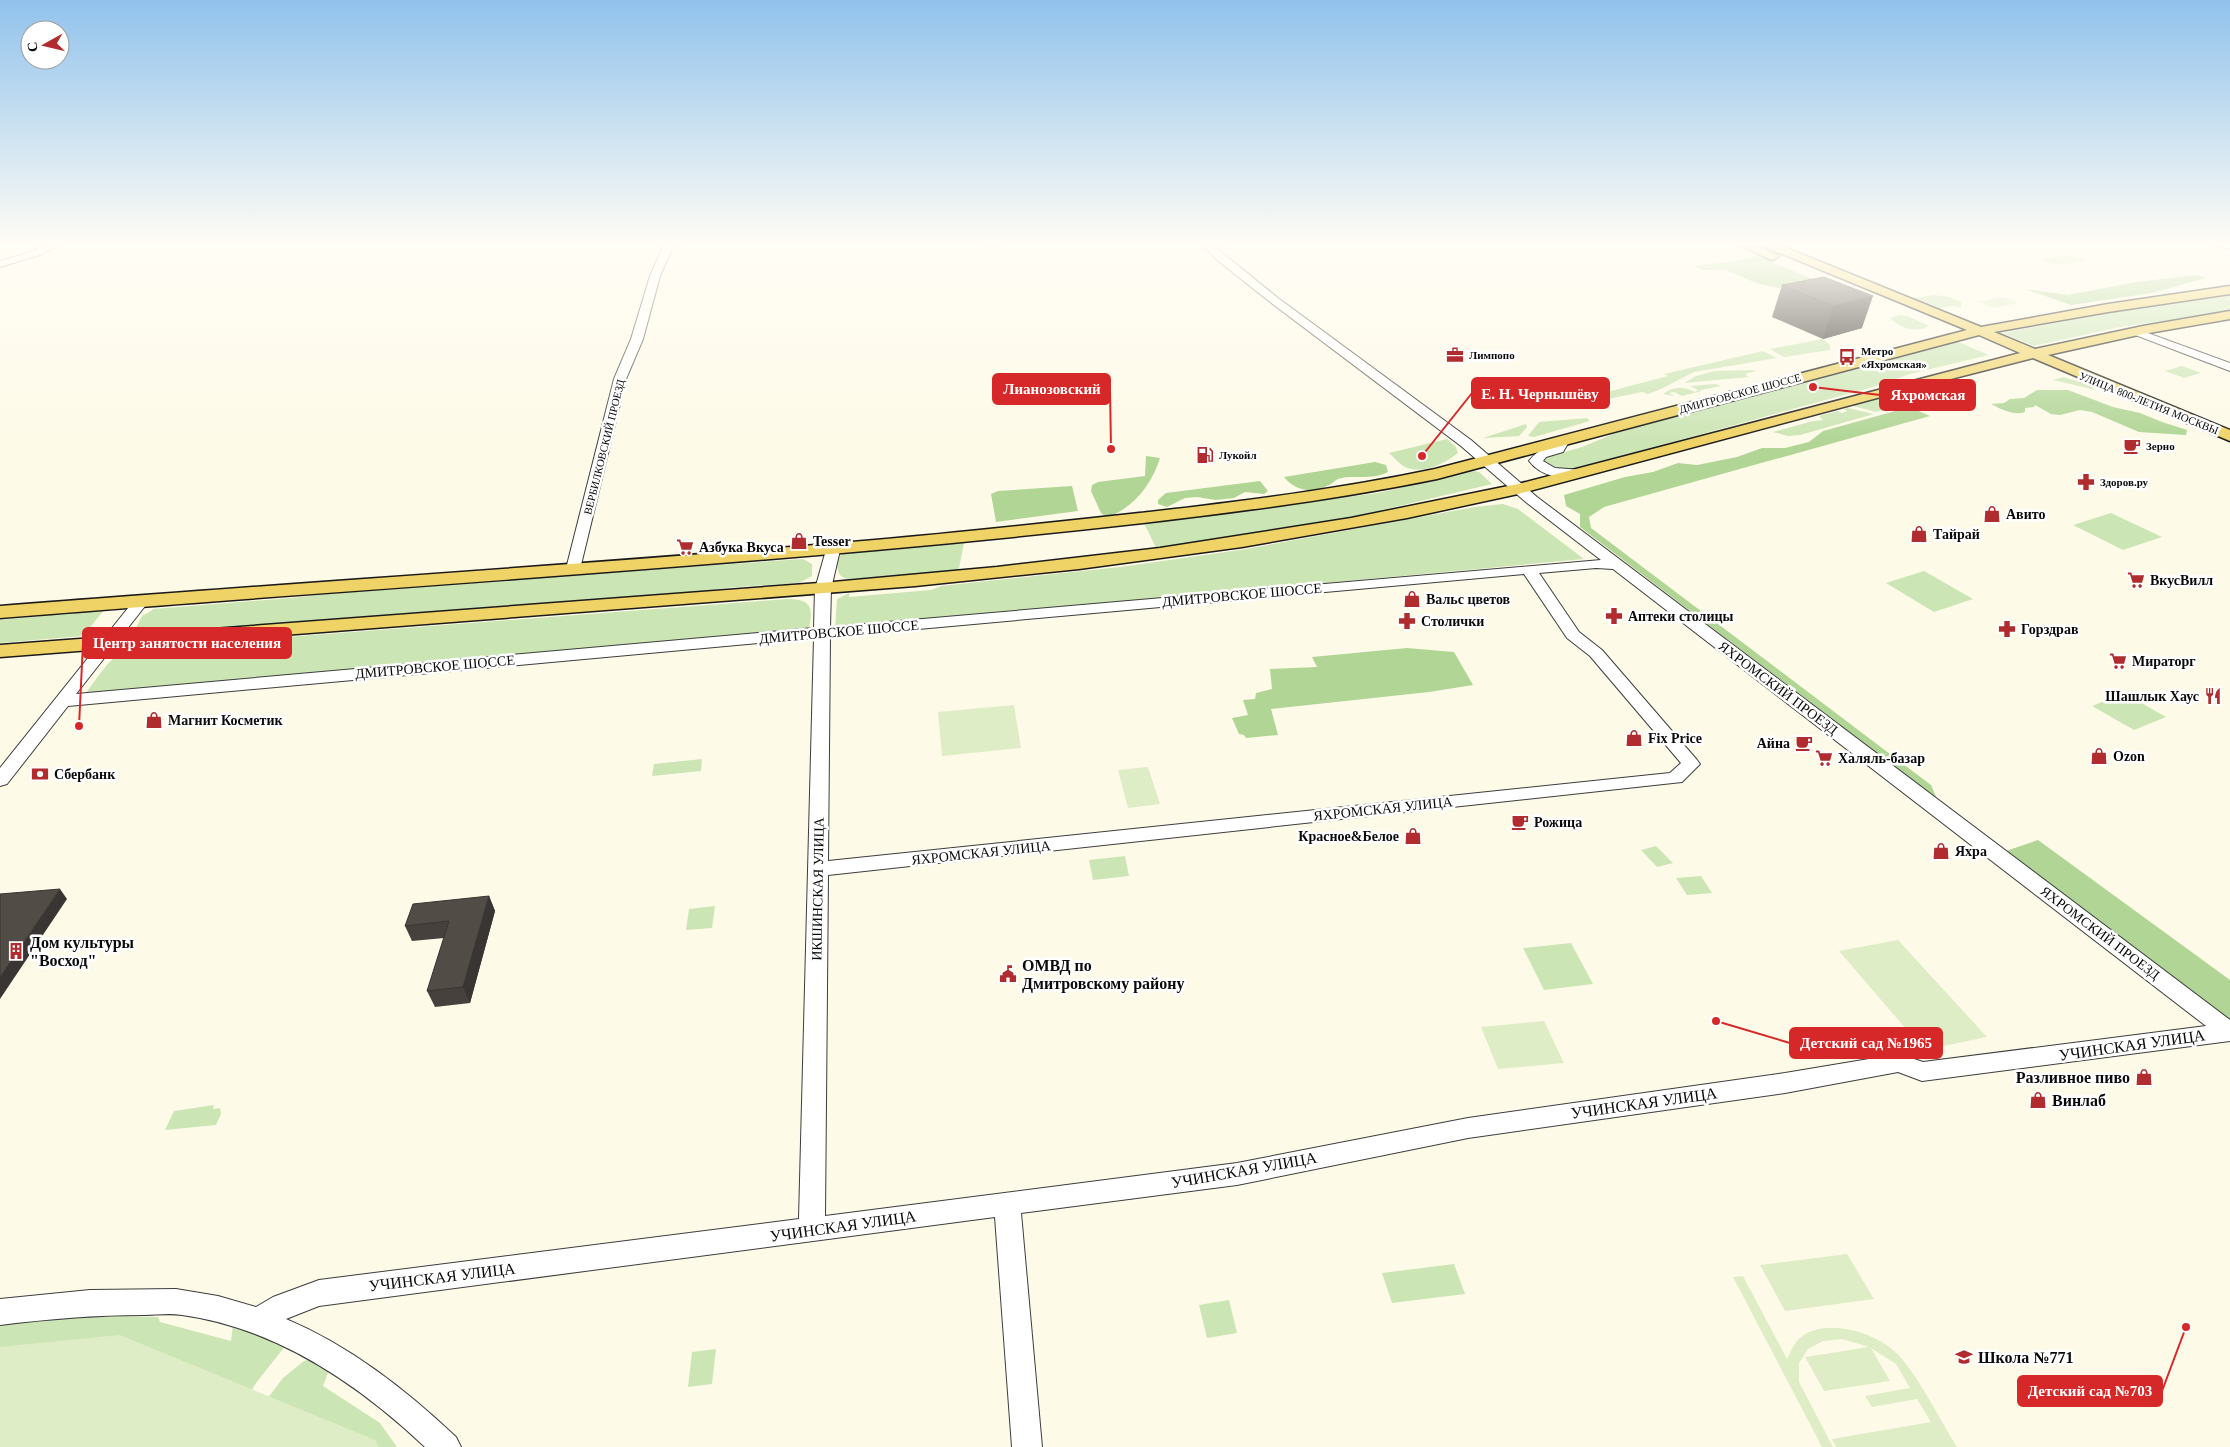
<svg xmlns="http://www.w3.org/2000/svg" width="2230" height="1447" font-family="'Times New Roman',serif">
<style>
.green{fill:#cce5b5}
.forest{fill:#b0d595}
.pitch{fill:#deedc6}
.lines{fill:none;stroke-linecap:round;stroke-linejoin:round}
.minor-casing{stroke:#3d3d3d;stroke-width:2}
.major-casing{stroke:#1b1b1b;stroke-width:3}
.minor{fill:#fff;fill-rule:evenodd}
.major{fill:#f0d366;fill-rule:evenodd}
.wall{fill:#47413d}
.shaded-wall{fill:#393532}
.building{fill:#524c47;stroke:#393532}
.labels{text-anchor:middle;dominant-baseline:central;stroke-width:5;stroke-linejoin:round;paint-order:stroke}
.far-poi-label{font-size:11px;font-weight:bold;fill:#0a0a0a;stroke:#fff;text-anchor:start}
.far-street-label{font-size:11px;fill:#0a0a0a;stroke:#fff}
.poi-label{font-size:14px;font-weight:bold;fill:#0a0a0a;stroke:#fff;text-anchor:start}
.street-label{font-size:14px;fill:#0a0a0a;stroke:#fff}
.near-poi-label{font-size:16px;font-weight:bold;fill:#0a0a0a;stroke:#fff;text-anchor:start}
.near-street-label{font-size:16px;fill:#0a0a0a;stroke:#fff}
.leader{fill:none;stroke:#d62828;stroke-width:2}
.callout-dot{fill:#d62828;stroke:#fff;stroke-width:2}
.callout{fill:#d62828;stroke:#d62828;stroke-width:2}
.callout-label{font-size:15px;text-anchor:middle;font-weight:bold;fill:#fff}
</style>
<rect width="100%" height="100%" fill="#fefae8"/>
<path class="green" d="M2072 255 2086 261 2056 265 2040 259Z
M1934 295 1950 297 1961 302V308L1955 306 1940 308 1914 298Z
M2230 295V311L2120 327 2034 346 2002 333 2102 314Z
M1900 315 1908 316 1929 326C1916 333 1901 329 1890 318Z
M1823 339 1830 345V350L1784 357 1770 349Z
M1956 341 1989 355 1910 374 1873 387 1570 470 1554 469 1543 461 1545 458 1582 447 1625 429Z
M1763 351 1777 358 1694 372 1661 389 1648 394 1642 392 1608 399 1594 398 1611 391 1668 376 1664 374Z
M2182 366 2201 373 2184 378 2165 371Z
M1714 371 1752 370 1756 371 1745 374 1749 377 1684 383 1696 376Z
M2063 377 2085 383 2096 390 2053 380Z
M1715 384 1721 386 1700 390 1701 391 1682 396 1674 392 1669 393 1674 396 1663 394C1674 386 1683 386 1695 392L1698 390 1690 386Z
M1911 389 1937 395 1876 412 1846 404Z
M1848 408 1874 414 1800 435 1788 436 1773 432 1813 421 1823 420 1819 416 1838 411 1842 413 1847 411 1844 409Z
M1587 418 1590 421 1534 437 1528 436 1539 422Z
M1526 424 1527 427 1519 436 1483 438Z
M1447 439 1456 447 1458 453C1444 464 1422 475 1405 467 1399 464 1394 457 1389 453Z
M1473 471 1479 472 1492 484 1357 516 1158 552 1144 523 1378 493Z
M1503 504 1518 509 1584 559 835 629 837 599 849 593V597L931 590 941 586 1120 567 1240 550 1475 507Z
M2111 513 2162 537 2123 550 2073 525Z
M964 543 958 573 848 579C836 577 836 566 839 556L843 554Z
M803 559 812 564V576L799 583 725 588 692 593 137 635 135 630 142 616 154 609 291 598 373 589Z
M1924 571 1973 599 1934 612 1886 583Z
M787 599C810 599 814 606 809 629L85 694C98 678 109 656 129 649Z
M104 610 83 636 0 643V620Z
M2124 693 2166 717 2134 730 2092 706Z
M702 759 701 771 652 776 654 764Z
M1656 846 1673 863 1657 867 1641 850Z
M1125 856 1129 876 1093 880 1089 860Z
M1701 876 1712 893 1687 895 1676 878Z
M715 906 712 928 686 930 689 909Z
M1571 943 1593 984 1544 990 1523 948Z
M214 1105 213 1109 220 1108 221 1114 216 1125 165 1130 174 1111Z
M1454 1264 1465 1294 1392 1303 1382 1273Z
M1229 1300 1237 1333 1207 1338 1199 1305Z
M73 1315 158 1317 160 1322 231 1341 233 1324 286 1345 256 1383 216 1447H0V1318Z
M716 1349 712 1384 688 1387 692 1352Z
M317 1358 331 1365 323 1386 380 1423 397 1447H257L255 1415 283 1378 304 1361Z"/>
<path class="forest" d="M1758 256 1815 280 1778 288 1756 283 1726 270H1702L1694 266 1731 262Z
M2197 275 2206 278 2152 293 2071 305 2025 289 2068 295 2136 282Z
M2037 390H2068L2113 407 2140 413 2162 422 2187 430 2186 435 2139 432 2092 412 2080 410 2060 415 2051 414 2035 405 2034 407 2025 408V412C2014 416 2000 409 1991 404L2004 403 2010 399 2024 398Z
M1912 408 1930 416 1604 507 1589 517 1591 528 1931 785 1937 799 1580 527V514L1566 506 1564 495 1625 477 1653 472 1678 463 1697 465 1737 457 1762 448H1785L1809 442 1823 431 1899 410Z
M1146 456 1160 458C1152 484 1133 509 1107 517L1101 513 1091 491 1092 485 1098 482 1145 476Z
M1375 462 1386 465 1388 472C1371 481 1352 474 1338 479 1335 480 1332 484 1329 485 1313 494 1295 491 1284 477Z
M1260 481 1268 491 1264 494 1245 492 1234 498 1216 500 1197 497 1185 498 1167 507 1158 504V500L1166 493Z
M1072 486 1078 511 996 522 991 494 998 491Z
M1407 648 1454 652 1473 685 1429 692 1271 709 1278 735 1246 738 1244 735 1239 734 1232 718 1248 715 1243 700 1255 699 1256 693 1272 689 1270 669 1317 667 1312 657Z
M2038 840 2230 980V1020L2006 851Z"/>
<path class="pitch" d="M2003 297 2018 303 1994 308 1978 302Z
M1014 705 1021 748 942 756 938 712Z
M1148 767 1160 804 1128 808 1118 770Z
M1898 940 1987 1037 1924 1050 1839 951Z
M1544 1021 1564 1063 1498 1069 1481 1027Z
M1847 1254 1874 1299 1785 1311 1760 1265Z
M1743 1276 1787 1359C1791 1351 1794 1343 1801 1337 1828 1316 1883 1334 1902 1359 1922 1383 1940 1420 1957 1447H1836L1832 1439 1931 1422 1917 1399 1872 1407 1865 1396 1910 1388 1896 1364 1871 1348 1890 1381 1824 1391 1805 1357 1869 1347 1842 1339 1823 1341 1808 1349 1799 1363V1382L1833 1447H1822L1733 1277Z
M120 1335 375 1440 379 1447H0V1347Z"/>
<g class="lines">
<g class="minor-casing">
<path id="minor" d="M52 242H64L40 255 0 267V261L34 251Z
M665 242H675L660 276 643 339 626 379 580 569 578 572H568L566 569 614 379 631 339 650 276Z
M1199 242H1209L1278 298 1471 440 1537 497 2230 1020V1041L1922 1081 1898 1072 1785 1093 1468 1138 1237 1185 1021 1213 1042 1447H1012L995 1217 319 1306 286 1319C350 1346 405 1389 456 1437L461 1447H425C357 1383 276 1328 182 1315 169 1313 156 1315 144 1315 96 1315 48 1319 0 1325V1299L90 1290 176 1289 218 1296 256 1307 273 1297 319 1280 799 1219 814 638 68 706 7 784 0 786V768L136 598H146L149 601 76 694 814 628 815 589 826 550 828 547H838L840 550 831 589 830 627 1601 560 1527 503 1461 446 1270 302 1217 260ZM1596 568 1613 569 2206 1026 1923 1062 1899 1054 1785 1073 1468 1118 1237 1163 825 1216 828 875 1682 782 1700 764 1697 760 1602 650 1579 632 1539 573ZM1524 574 1567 638 1590 656 1681 763 1670 773 828 861 830 637Z
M1739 242H1765L1755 248 1740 245Z
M2207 242 2230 243V249L2209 244Z
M2134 328 2230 363V371L2130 333 2128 331Z
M1564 436 1570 440 1563 452 1546 457 1543 461 1555 468 1582 470 1584 473 1582 476C1563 480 1541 477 1529 461 1540 446 1549 452 1559 437Z"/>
</g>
<g class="major-casing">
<path id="major" d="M1733 242H1748L1779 256 1773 260 1769 259Z
M1756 242H1772L1981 327 2108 304 2230 286V294L2108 312 1994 332 2035 349 2143 326 2230 311V319L2143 334 2048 355 2230 430V441L2033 358 1892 394 1518 494 1407 518 1242 547 1079 569 915 586 0 657V645L833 582 997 567 1160 548 1351 518 1518 484 2020 353 1979 335 1437 479C1340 499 1242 511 1143 523 1054 533 965 542 876 550 584 576 292 594 0 618V606C291 583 583 565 875 540 966 532 1057 522 1149 512 1245 501 1340 489 1435 469L1967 330 1758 244Z"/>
</g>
<use href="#minor" class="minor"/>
<use href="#major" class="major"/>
</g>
<path class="wall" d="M984 242H1003V245L985 246Z
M1824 277 1862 328 1823 339 1772 317 1782 285Z
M489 896 495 911 470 1003 435 1007 427 991 444 938 412 941 405 926Z"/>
<path class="shaded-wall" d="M1873 296 1862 328 1823 339 1833 306Z
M60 889 67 899 0 999V977Z
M489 896 495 911 470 1003 463 987Z"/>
<path class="building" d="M1824 277 1873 296 1833 306 1782 285Z
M60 889 0 977V894Z
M489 896 463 987 427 991 449 921 405 926 413 904Z"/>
<linearGradient id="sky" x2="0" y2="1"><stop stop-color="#91c2ec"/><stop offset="0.55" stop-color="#fffdf5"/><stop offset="1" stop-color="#fffdf5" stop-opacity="0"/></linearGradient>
<rect width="2230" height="444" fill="url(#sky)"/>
<defs>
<g id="office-bare" transform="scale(1.35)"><path d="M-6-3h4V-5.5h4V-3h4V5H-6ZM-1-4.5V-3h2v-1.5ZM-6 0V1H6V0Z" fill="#b02c2e" stroke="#fff" stroke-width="2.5" paint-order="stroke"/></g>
<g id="bus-bare" transform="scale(1.35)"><path d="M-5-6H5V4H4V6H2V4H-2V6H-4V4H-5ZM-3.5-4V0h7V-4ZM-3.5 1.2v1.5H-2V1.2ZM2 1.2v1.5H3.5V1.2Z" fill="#b02c2e" stroke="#fff" stroke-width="2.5" paint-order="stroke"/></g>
<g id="cafe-bare" transform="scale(1.35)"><path d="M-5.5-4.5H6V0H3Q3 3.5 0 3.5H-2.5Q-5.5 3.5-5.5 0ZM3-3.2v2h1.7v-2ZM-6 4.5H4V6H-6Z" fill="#b02c2e" stroke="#fff" stroke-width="2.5" paint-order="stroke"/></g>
<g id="fuel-bare" transform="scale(1.35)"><path d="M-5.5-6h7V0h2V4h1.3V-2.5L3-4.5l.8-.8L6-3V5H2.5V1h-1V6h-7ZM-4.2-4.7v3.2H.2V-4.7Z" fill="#b02c2e" stroke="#fff" stroke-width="2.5" paint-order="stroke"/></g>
<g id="pharmacy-bare" transform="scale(1.35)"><path d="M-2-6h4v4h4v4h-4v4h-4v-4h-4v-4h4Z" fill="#b02c2e" stroke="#fff" stroke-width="2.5" paint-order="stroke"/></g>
<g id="shop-bare" transform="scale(1.35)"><path d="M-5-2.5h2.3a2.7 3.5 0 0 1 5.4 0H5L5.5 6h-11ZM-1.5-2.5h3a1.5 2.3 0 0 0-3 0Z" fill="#b02c2e" stroke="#fff" stroke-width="2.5" paint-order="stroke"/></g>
<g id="supermarket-bare" transform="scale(1.35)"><path d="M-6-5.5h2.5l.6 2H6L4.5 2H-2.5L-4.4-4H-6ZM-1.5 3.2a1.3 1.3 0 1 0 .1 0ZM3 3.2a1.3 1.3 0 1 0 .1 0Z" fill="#b02c2e" stroke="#fff" stroke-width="2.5" paint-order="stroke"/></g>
<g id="restaurant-bare" transform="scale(1.35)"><path d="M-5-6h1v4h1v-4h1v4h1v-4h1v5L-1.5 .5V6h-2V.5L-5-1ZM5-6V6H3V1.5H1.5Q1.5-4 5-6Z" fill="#b02c2e" stroke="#fff" stroke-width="2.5" paint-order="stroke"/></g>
<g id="bank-bare" transform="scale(1.35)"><path d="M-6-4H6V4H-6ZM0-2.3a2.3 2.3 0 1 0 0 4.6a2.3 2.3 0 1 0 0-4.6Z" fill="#b02c2e" stroke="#fff" stroke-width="2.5" paint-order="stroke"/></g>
<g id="building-bare" transform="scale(1.35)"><path d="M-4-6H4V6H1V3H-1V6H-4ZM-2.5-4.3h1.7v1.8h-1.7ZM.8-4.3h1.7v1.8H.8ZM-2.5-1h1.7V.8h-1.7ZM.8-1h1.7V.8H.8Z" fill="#b02c2e" stroke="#fff" stroke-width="2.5" paint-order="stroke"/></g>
<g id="civic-bare" transform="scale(1.35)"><path d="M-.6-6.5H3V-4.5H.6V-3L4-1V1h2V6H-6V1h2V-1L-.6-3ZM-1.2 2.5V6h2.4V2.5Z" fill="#b02c2e" stroke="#fff" stroke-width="2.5" paint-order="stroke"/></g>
<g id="school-bare" transform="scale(1.35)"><path d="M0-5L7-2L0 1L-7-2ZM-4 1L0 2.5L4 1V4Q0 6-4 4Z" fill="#b02c2e" stroke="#fff" stroke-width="2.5" paint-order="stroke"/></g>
</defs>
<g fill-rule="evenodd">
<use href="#office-bare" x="1455" y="355"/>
<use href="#bus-bare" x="1847" y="357"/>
<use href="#cafe-bare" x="2132" y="446"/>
<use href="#fuel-bare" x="1205" y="455"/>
<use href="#pharmacy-bare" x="2086" y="482"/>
<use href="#shop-bare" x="1992" y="514"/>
<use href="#shop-bare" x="1919" y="534"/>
<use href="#shop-bare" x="799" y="541"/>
<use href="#supermarket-bare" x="685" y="547"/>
<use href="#supermarket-bare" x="2136" y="580"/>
<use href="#shop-bare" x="1412" y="599"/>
<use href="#pharmacy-bare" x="1614" y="616"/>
<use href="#pharmacy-bare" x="1407" y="621"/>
<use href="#pharmacy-bare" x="2007" y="629"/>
<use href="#supermarket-bare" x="2118" y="661"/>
<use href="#restaurant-bare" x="2213" y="696"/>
<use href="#shop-bare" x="154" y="720"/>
<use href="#shop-bare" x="1634" y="738"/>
<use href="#cafe-bare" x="1804" y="743"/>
<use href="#shop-bare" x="2099" y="756"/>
<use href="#supermarket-bare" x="1824" y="758"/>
<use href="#bank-bare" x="40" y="774"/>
<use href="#cafe-bare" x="1520" y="822"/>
<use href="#shop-bare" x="1413" y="836"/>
<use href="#shop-bare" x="1941" y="851"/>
<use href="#building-bare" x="16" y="951"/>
<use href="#civic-bare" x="1008" y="974"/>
<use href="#shop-bare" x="2144" y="1077"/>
<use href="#shop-bare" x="2038" y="1100"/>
<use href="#school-bare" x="1964" y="1357"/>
</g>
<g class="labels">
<g class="far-poi-label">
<text x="1861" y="351">Метро<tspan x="1861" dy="13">«Яхромская»</tspan></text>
<text x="1469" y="355">Лимпопо</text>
<text x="2146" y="446">Зерно</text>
<text x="1219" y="455">Лукойл</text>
<text x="2100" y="482">Здоров.ру</text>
</g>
<g class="far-street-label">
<text transform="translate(1740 393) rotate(-15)">ДМИТРОВСКОЕ ШОССЕ</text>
<text transform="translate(2149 403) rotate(22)">УЛИЦА 800-ЛЕТИЯ МОСКВЫ</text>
<text transform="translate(604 447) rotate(-76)">ВЕРБИЛКОВСКИЙ ПРОЕЗД</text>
</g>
<g class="poi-label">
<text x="2006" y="514">Авито</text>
<text x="1933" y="534">Тайрай</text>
<text x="813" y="541">Tesser</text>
<text x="699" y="547">Азбука Вкуса</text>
<text x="2150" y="580">ВкусВилл</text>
<text x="1426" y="599">Вальс цветов</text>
<text x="1628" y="616">Аптеки столицы</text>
<text x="1421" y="621">Столички</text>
<text x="2021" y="629">Горздрав</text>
<text x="2132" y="661">Мираторг</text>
<text x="2199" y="696" text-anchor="end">Шашлык Хаус</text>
<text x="168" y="720">Магнит Косметик</text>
<text x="1648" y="738">Fix Price</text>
<text x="1790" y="743" text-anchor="end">Айна</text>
<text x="2113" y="756">Ozon</text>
<text x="1838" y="758">Халяль-базар</text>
<text x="54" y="774">Сбербанк</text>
<text x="1534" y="822">Рожица</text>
<text x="1399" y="836" text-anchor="end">Красное&amp;Белое</text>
<text x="1955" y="851">Яхра</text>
</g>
<g class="street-label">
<text transform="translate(1242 595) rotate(-5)">ДМИТРОВСКОЕ ШОССЕ</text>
<text transform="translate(839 632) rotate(-5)">ДМИТРОВСКОЕ ШОССЕ</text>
<text transform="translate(435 667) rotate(-5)">ДМИТРОВСКОЕ ШОССЕ</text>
<text transform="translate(1778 688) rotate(37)">ЯХРОМСКИЙ ПРОЕЗД</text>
<text transform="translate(1383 809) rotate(-6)">ЯХРОМСКАЯ УЛИЦА</text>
<text transform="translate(981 853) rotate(-6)">ЯХРОМСКАЯ УЛИЦА</text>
<text transform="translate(818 889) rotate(-89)">ИКШИНСКАЯ УЛИЦА</text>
<text transform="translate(2100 933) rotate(37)">ЯХРОМСКИЙ ПРОЕЗД</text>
</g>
<g class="near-poi-label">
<text x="30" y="942">Дом культуры<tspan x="30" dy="18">"Восход"</tspan></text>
<text x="1022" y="965">ОМВД по<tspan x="1022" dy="18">Дмитровскому району</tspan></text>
<text x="2130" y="1077" text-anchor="end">Разливное пиво</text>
<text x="2052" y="1100">Винлаб</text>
<text x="1978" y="1357">Школа №771</text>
</g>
<g class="near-street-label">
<text transform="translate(2132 1045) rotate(-8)">УЧИНСКАЯ УЛИЦА</text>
<text transform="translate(1644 1103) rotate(-8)">УЧИНСКАЯ УЛИЦА</text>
<text transform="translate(1244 1170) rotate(-10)">УЧИНСКАЯ УЛИЦА</text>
<text transform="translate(843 1226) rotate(-8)">УЧИНСКАЯ УЛИЦА</text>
<text transform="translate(442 1277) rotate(-7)">УЧИНСКАЯ УЛИЦА</text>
</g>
</g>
<path class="leader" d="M1111 449L1110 389M1422 456L1472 393M1813 387L1880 395M79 726L83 643M1716 1021L1790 1043M2186 1327L2162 1391"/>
<g class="callout-dot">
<circle cx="1111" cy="449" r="5"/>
<circle cx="1422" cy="456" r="5"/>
<circle cx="1813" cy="387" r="5"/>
<circle cx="79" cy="726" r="5"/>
<circle cx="1716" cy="1021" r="5"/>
<circle cx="2186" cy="1327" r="5"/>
</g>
<g class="callout">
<rect x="993" y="374" width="117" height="30" rx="5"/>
<rect x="1472" y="378" width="137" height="30" rx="5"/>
<rect x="1880" y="380" width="95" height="30" rx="5"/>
<rect x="83" y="628" width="208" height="30" rx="5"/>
<rect x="1790" y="1028" width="152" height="30" rx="5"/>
<rect x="2018" y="1376" width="144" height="30" rx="5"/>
</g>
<g class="callout-label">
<text x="1052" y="394">Лианозовский</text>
<text x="1540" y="399">Е. Н. Чернышёву</text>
<text x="1928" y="400">Яхромская</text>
<text x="187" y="648">Центр занятости населения</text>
<text x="1866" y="1048">Детский сад №1965</text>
<text x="2090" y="1396">Детский сад №703</text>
</g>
<g transform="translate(45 45) rotate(262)"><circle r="24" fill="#ffffff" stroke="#9d9d9d"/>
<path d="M0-4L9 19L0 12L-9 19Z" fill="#b02c2e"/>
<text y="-8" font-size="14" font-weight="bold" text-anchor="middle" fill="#0a0a0a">С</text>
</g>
</svg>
